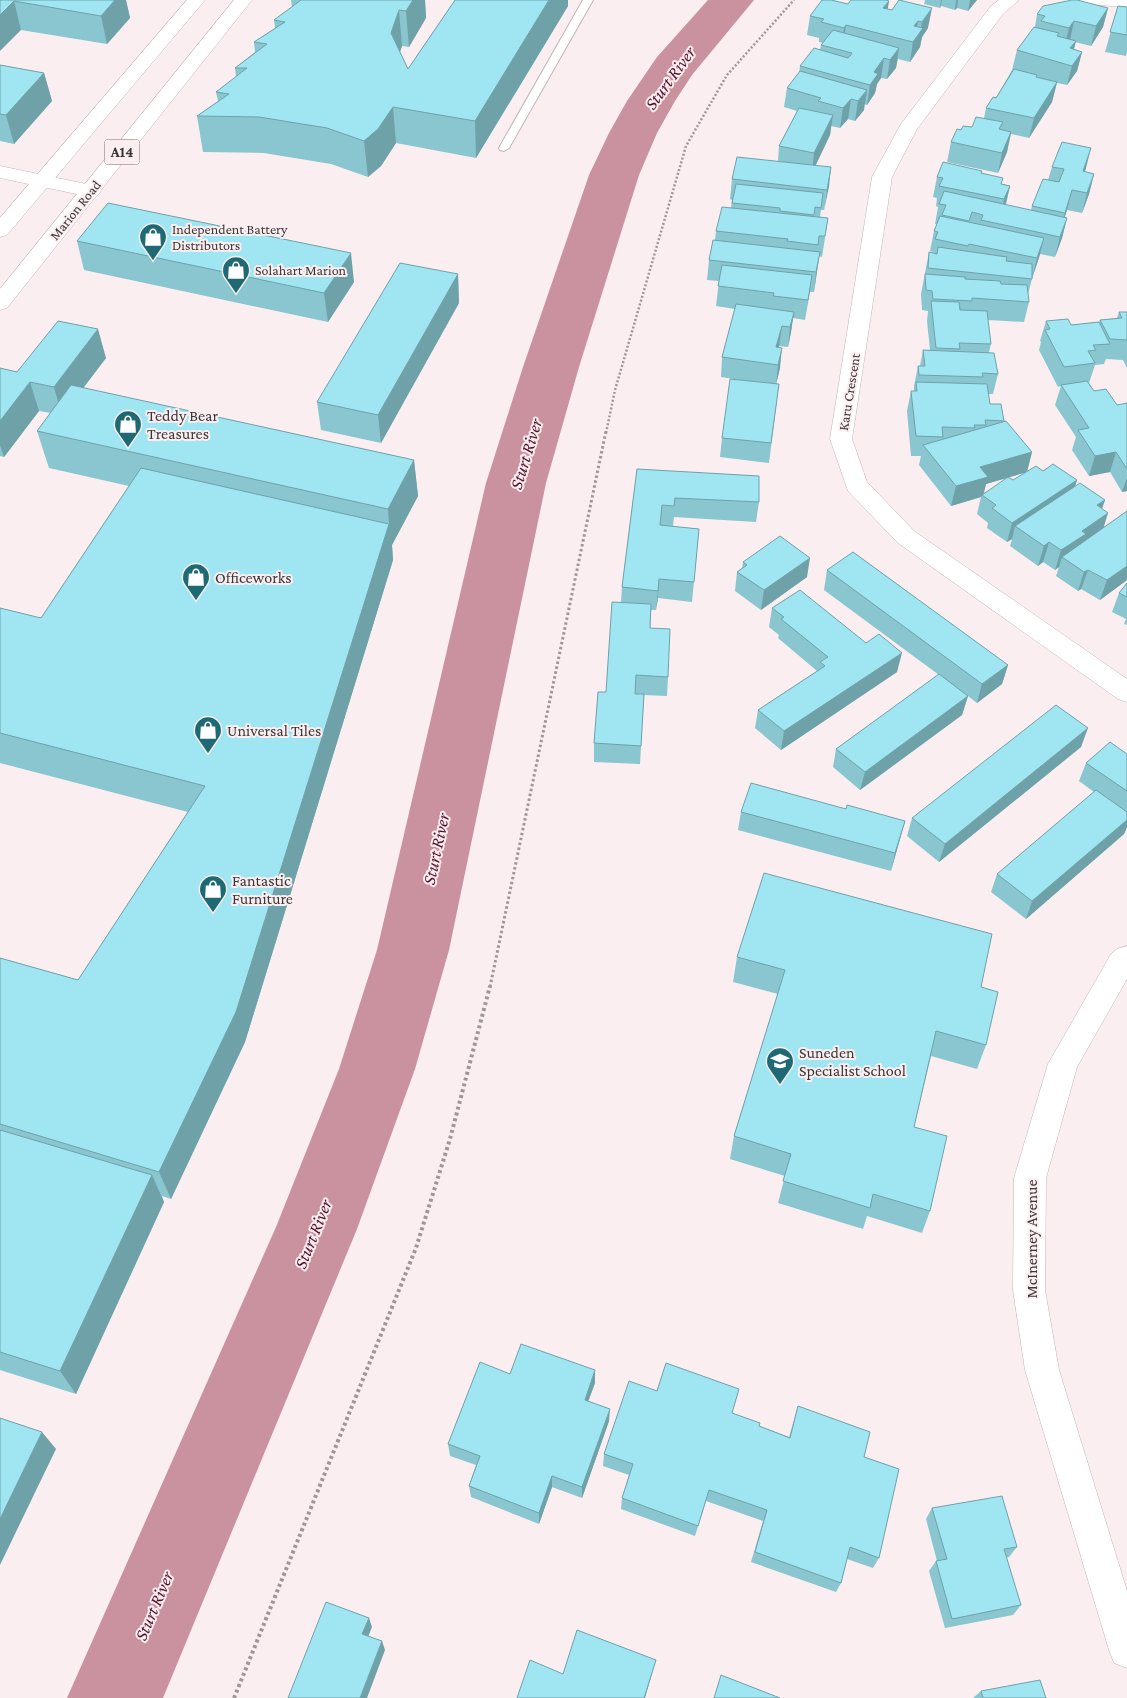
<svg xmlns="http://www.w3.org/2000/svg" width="1127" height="1698" font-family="'Crimson Pro',serif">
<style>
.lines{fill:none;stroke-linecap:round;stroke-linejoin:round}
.river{fill:#ca919e;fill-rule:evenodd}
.service-casing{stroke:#c1b5b7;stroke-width:2}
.minor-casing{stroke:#c1b5b7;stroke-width:1}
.primary-casing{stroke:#c1b5b7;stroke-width:1}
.path-far2{stroke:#9f9698;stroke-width:2.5;stroke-dasharray:2 2;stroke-linecap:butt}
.path-far1{stroke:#9f9698;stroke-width:3;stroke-dasharray:2.5 2.5;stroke-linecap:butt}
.path{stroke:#9f9698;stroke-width:4;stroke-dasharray:3 3;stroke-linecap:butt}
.service{fill:#fff;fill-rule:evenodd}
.minor{fill:#fff;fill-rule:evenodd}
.primary{fill:#fff;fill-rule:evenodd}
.wall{fill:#89c6d0;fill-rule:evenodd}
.shaded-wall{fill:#6fa1a9}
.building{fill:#9fe6f2;stroke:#6fa1a9}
.labels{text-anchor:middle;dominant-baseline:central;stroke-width:4;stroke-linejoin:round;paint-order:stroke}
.far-street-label{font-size:14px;fill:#3b3637;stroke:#fbeef0}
.far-poi-label{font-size:14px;fill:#3b3637;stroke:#fbeef0;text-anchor:start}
.shield{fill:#fbeef0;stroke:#756d6e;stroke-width:1}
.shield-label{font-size:15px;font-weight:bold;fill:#3b3637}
.poi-label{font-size:16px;fill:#3b3637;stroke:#fbeef0;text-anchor:start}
.street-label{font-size:16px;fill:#3b3637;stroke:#fbeef0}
.water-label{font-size:18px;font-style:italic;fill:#56112a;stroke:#fbeef0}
</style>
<rect width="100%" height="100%" fill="#fbeef0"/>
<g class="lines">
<path class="river" d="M708 0H754L692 75 675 101 657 133 639 175 579 367 546 483 449 950 415 1069 357 1229 163 1698H67L276 1227 339 1069 377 950 486 483 523 367 589 175 609 133 627 101 657 57Z"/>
<g class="service-casing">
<path id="service" d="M583 0H593L509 148 504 151 500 150 499 148Z"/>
</g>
<g class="minor-casing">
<path id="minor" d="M999 0H1019L1003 14 917 129 892 177 852 439 867 482 914 531 1127 679V702L1118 699 898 543 848 491 830 439 872 177 901 124 991 6Z
M1080 0H1127V7L1083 4Z
M0 166 91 185 98 187 101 191 98 195 91 197 0 178Z
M1127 946V979L1077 1067 1046 1178 1045 1290 1059 1370 1127 1591V1668L1114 1663 1109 1650 1025 1370 1013 1290 1014 1178 1048 1064 1111 954 1117 949Z"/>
</g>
<g class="primary-casing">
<path id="primary" d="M187 0H205L7 235 0 237V218Z
M234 0H252L7 308 0 310V289Z"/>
</g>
<path class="path-far2" d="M606 433 615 390 686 146 727 75 794 0"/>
<path class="path-far1" d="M490 987 606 431"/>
<path class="path" d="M234 1698 416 1248 450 1139 490 986"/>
<use href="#service" class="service"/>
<use href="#minor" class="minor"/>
<use href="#primary" class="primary"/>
</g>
<path class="wall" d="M0 0H126L130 18 107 44 21 30Z
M291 0H425L426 18 409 47 402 46 400 52 408 69 455 0H568V6L476 158 396 143 381 166 368 177 331 164 264 153 203 152 197 116 218 101 216 92 236 77 235 68 255 52 254 42 275 28 274 20 292 7Z
M899 0 928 28 922 37 920 47 910 62 898 59 896 68 887 79 881 78 877 84 875 93 867 105 864 104V110L855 121 848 119 840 128 831 126 830 135 815 166 831 167 824 210H821L820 217 828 218 825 238 822 257 819 256 814 292H810L805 320 793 318 791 332 788 347 779 346 780 368 776 384H779L769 463 720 457 722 438 747 381 721 377 722 357 735 309 716 306 719 281 707 280 709 260 715 240 716 231 731 208 732 200 730 199 732 179 778 161 779 146 797 111 784 107 787 88 799 73 800 66 820 50 821 45 823 43 819 42V38L807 35 810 16 848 4 889 1 887 9 892 10Z
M925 0H977L968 11 957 8 955 10 941 6 940 8 924 4Z
M1118 6 1127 7V53L1126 56 1105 52Z
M1108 8 1103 27 1091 46 1075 42 1074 49 1082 52 1077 71 1067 85 1057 83 1052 102 1029 138 1011 134 1007 152 998 173 947 162 951 142 961 130 972 127 984 118 986 108 996 98 1012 70 1017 50 1035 27 1037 14Z
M0 65 44 73 52 101 14 144 0 141Z
M1052 167 1086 168 1085 172 1094 174 1089 194 1082 213 1067 210 1065 217 1067 218 1062 238 1055 257 1040 254 1032 279 1028 294 1029 302 1024 322 988 320 991 344 989 352 998 374 993 394H988L990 404 1004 421 1003 422 1032 452 1027 471H1043L1077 480 1075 486 1105 500 1102 509 1103 528 1127 511V580L1100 600 1081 589 1078 591 1056 576 1059 567 1055 570 1043 562 1038 566 1010 546 1012 539 1007 542 987 528 988 523 977 514 981 497 951 506 919 465 921 456H911L907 411 911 391H914V386L918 366H920L923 350H930L927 321 928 311 922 310 921 294 929 252 932 253 933 252 930 251 934 231 937 224H935L938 207 936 206 937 198 933 197 937 177 982 171 981 173 1002 184 1010 186 1006 205 1031 210 1032 206 1048 180ZM1026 472 1013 480 984 493 986 484Z
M77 241 354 282 328 322 84 270Z
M458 274 459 303 381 443 321 430 317 402Z
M1119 312H1127V368L1123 360 1106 359 1104 364 1095 365 1089 383 1094 391 1117 405 1127 403V491L1122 492 1110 472 1089 476 1072 450 1076 437 1055 405 1061 386 1058 387 1039 350 1041 342 1040 341 1046 321 1071 325 1099 322 1100 320 1117 318Z
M106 358 83 388 414 460 418 496 392 545 393 560 245 1042 171 1199 162 1196 164 1202 76 1394 0 1370V958L78 980 188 812 0 763V608L41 618 129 486 49 468 37 431 51 413 39 411 4 457 0 456V368L17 372Z
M637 469 759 502 756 522 674 517 673 526 661 525 699 529 692 602 658 598 656 610H651L650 628 668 677 667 696 644 695 640 764 594 762V743L606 692 621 603 622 587Z
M743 562 807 577 761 610 735 591 737 572 742 568Z
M827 570 1008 665 1002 684 977 703 968 696 962 715 860 790 833 767 836 749 939 675 824 590Z
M1127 583V625L1124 624 1126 619 1112 612 1119 593Z
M772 608 897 672 781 750 755 728 758 710 817 671 778 638 779 635 769 627Z
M1081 747 939 862 907 836 912 818Z
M1127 754V827L1124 834 1026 919 991 892 997 874 1094 792 1079 781 1086 763Z
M846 809 905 821 891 871 738 830 741 812Z
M737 957 981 987 986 1045 977 1069 931 1056 914 1127 930 1211 922 1233 867 1216 863 1229 778 1203 785 1176 730 1159 734 1136 778 994 733 982Z
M595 1370V1383L588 1401 609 1421 582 1498 552 1487 539 1524 471 1497 469 1486 476 1465 450 1456 448 1444 510 1374Z
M739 1389 732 1413 759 1426 789 1437 798 1406 864 1457 879 1558 873 1568 847 1559 841 1583 836 1592 751 1562 763 1521 706 1501 695 1536 621 1509 622 1498 629 1475 603 1466 604 1454 657 1391Z
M932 1508 1017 1547 1009 1557 1006 1558 1021 1605 1013 1615 945 1628 929 1571 936 1561H937L926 1519Z
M981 1691 1046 1698H973Z"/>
<path class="shaded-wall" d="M115 0H126L130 18 107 44 101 16Z
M413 0H425L426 18 409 47 406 11Z
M549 0H568V6L476 158 475 121Z
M941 0H942L941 6 940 8Z
M956 0H958L957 8 955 10Z
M970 0H977L968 11Z
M14 1 21 30 0 51V15Z
M889 1 886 20 883 8Z
M932 8 928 28 922 37 920 47 910 62 913 42 914 26 918 21 915 40 920 32 922 22Z
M1108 8 1103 27 1091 46 1096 26Z
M399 10 402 46 394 69 391 33Z
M1074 21 1070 40 1064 48 1069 28Z
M846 25 843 45 841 47 844 28Z
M1076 41 1071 61 1070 48Z
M899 48 896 68 887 79 890 60Z
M1082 52 1077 71 1067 85 1072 66Z
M884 58 881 78 877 84 875 93 867 105 870 85 874 72Z
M44 73 52 101 14 144 6 115Z
M1057 82 1052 102 1029 138 1034 118Z
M867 90 864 110 855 121 858 101Z
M851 99 848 119 840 128 843 108Z
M393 107 396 143 381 166 368 177 364 141Z
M833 115 830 135 812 173 814 153Z
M1011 132 1007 152 998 173 1002 153Z
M1091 148 1086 168 1077 191 1083 171Z
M831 167 829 187 824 210 827 190Z
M1094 174 1089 194 1082 213 1087 193Z
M1010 186 1005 206 1000 219 1004 199Z
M1072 190 1067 210 1059 233 1065 213Z
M1067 218 1062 238 1055 257 1060 237Z
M1044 238 1039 258 1032 278 1037 258Z
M820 252 814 292 816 272Z
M351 253 354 282 328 322 324 293Z
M458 274 459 303 381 443 378 415Z
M794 312 791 332 788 347 790 327Z
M782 326 779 346 774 367 776 347Z
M98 329 106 358 62 416 54 387Z
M782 348 780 368 776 385 778 365Z
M30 382 39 411 4 457 0 445V421Z
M1032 452 1027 472 986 484 983 496 982 495 981 497 951 506 956 486 980 467Z
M1116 452 1110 472 1089 476 1095 456Z
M414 460 418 496 392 545 393 560 245 1042 171 1199 159 1172 389 524 388 509Z
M1127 478V491L1122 492Z
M1077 480 1071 499 1015 526 1012 539 1007 542 1012 523Z
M1105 500 1098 519 1097 505Z
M1108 513 1102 533 1062 557 1059 567 1055 570 1061 550 1082 531Z
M1049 542 1043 562 1038 566 1044 546Z
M810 558 807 577 761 610 764 590Z
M1127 566V580L1100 600 1107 580Z
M1088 570 1081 589 1078 591 1084 572Z
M659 579 658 598 656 610 658 591Z
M902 653 897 672 781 750 784 731Z
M1008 665 1002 684 977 703 982 684Z
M968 696 962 715 860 790 865 772Z
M1088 728 1081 747 939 862 945 844Z
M1127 820V827L1124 834 1026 919 1032 901Z
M905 821 900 839 891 871 895 853Z
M152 1175 164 1202 76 1394 60 1371Z
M595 1370V1383L584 1413 585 1400Z
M610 1409 609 1421 582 1498V1487Z
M42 1432 56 1449 0 1565V1519Z
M552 1476V1487L539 1524V1513Z
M369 1618 372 1627 366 1642 362 1634Z
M382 1641 385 1650 367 1698H360Z
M656 1660 645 1698H644Z"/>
<path class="building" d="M0 0H115L101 16 14 1 0 15Z
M301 0H413L406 11 399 10 391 33 408 69 455 0H549L475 121 393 107 378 129 364 141 327 128 259 117 197 116 229 94 216 92 247 68H235L267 44 254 42 285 22 274 20Z
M822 0H831L848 4 851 0H886L889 1 883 8 892 10 899 0 932 8 922 22 918 21 914 26 923 28 913 42 846 25 844 28 821 22 824 19 810 16Z
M1072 0H1077L1108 8 1096 26 1074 21 1069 28 1041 21 1045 16 1037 14 1043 6Z
M1118 6 1127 7V35L1110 32Z
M1034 27 1059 33 1057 36 1076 41 1070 48 1082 52 1072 66 1017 50Z
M833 30 899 48 890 60 884 58 874 72 878 74 870 85 800 66 814 48 848 58 850 56 852 53 821 45Z
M0 65 44 73 6 115 0 114Z
M1014 69 1037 75 1036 77 1057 82 1034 118 986 108 993 97 996 98Z
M800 71 867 90 858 101 851 99 843 108 818 101 821 98 787 88Z
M799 108 833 115 814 153 779 146Z
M976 117 1003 122 999 129 1011 132 1002 153 951 142 957 129 961 130 963 126 972 127Z
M1062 142 1091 148 1083 171 1094 174 1087 193 1072 190 1065 213 1032 206 1043 179 1059 182 1064 169 1052 167Z
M737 157 831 167 827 190 732 179Z
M943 162 982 171 981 173 1003 178 1001 184 1010 186 1004 199 939 186 943 178 937 177Z
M736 184 823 193 821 208 815 207 814 215 780 211V208L732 203Z
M944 191 1067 218 1060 237 981 220 983 215 972 212 969 221 942 215 946 205 939 204Z
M108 203 351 253 324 293 77 241Z
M722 207 828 218 825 236H819L818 245 787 241 788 239 716 231Z
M940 216 1044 238 1037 258 969 244 968 246 935 239 938 232 934 231Z
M713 240 820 252 816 272 709 260Z
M938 247 1007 257 1006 261 1032 264V279L928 268 929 252 937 254Z
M400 263 458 274 378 415 317 402Z
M722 265 812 275 808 300 773 296 774 293 718 286Z
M925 274 965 277V279L1000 281 1001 284 1027 285 1029 302 972 298V301L933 299 932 291 926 290Z
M931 301 959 302 960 310 987 311 991 344 959 343 960 349 936 348Z
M736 304 794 312 790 327 782 326 776 347 782 348 778 365 722 357Z
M1119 312H1127V340L1110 339 1100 320 1122 318Z
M1068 319 1071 325 1099 322 1110 344 1093 345 1096 350 1088 351 1095 363 1064 367 1045 330 1050 329 1046 321Z
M58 321 98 329 54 387 30 382 0 421V368L17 372Z
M923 350 994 353 998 374 982 373 983 377 919 375 918 366H925Z
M730 379 779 384 771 443 722 438Z
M1087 381 1094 391 1106 389 1117 405 1127 403V469L1116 452 1095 456 1078 430 1089 428 1061 385Z
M916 382 987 384 990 404H1001L1004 421 985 420 986 425H974L975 428 942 427 943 437 916 436 911 391H917Z
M71 385 414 460 388 509 37 431Z
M1006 421 1032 452 980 467 988 477 956 486 923 445Z
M1053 464 1077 480 1012 523 992 508 996 505 982 495 1008 477 1013 480 1036 466 1043 471Z
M141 468 389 524 236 1012 159 1172 0 1124V958L78 980 205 786 0 733V608L41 618Z
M637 469 759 476V502L675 498 674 506 662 505 660 525 699 529 694 582 659 579 658 591 622 587Z
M1080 483 1105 500 1097 505 1108 513 1082 531 1086 534 1061 550 1049 542 1044 546 1015 526Z
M1127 511V566L1107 580 1088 570 1084 572 1062 557Z
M780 536 810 558 764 590 737 572 747 565 743 562Z
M853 552 1008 665 982 684 827 570Z
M1127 583V597L1119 593Z
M800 590 866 643 879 634 902 653 784 731 758 710 825 666 820 662 828 657 781 619 784 617 772 608Z
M612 602 651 604 650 628 670 629 668 677 636 675 635 694H644L641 746 594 743 598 692H606Z
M939 674 968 696 865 772 836 749Z
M1056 705 1088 728 945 844 912 818Z
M1110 742 1127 754V791L1086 763Z
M751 783 846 809 847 805 905 821 895 853 741 812Z
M1096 790 1127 812V820L1032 901 997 874Z
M764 873 992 934 981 987 998 992 986 1045 936 1031 914 1127 947 1136 930 1211 873 1194 870 1208 783 1181 791 1154 734 1136 785 970 737 957Z
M0 1130 152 1175 60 1371 0 1352Z
M521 1344 595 1370 585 1400 610 1409 582 1487 552 1476 539 1513 469 1486 480 1456 448 1444 480 1362 510 1374Z
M666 1363 739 1389 732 1413 760 1423 759 1426 790 1438 798 1406 870 1432 864 1457 899 1469 879 1558 850 1547 841 1583 755 1552 767 1510 709 1490 698 1526 622 1498 633 1464 604 1454 629 1381 657 1391Z
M0 1418 42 1432 0 1519Z
M1002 1496 1017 1547 1004 1549 1021 1605 952 1619 936 1561 947 1559 932 1508Z
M326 1602 369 1618 362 1634 382 1641 360 1698H288Z
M577 1630 656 1660 644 1698H517L530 1660 563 1674Z
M721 1675 780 1698H714Z
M1040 1680 1046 1698H983L981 1691Z"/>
<defs>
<g id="shop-pin" transform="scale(1.4375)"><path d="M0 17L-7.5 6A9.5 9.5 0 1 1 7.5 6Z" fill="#1e6973" stroke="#fbeef0"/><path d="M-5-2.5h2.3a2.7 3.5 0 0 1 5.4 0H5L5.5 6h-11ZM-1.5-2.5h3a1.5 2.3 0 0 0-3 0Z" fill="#fff"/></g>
<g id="school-pin" transform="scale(1.4375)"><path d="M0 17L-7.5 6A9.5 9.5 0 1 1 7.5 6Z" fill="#1e6973" stroke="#fbeef0"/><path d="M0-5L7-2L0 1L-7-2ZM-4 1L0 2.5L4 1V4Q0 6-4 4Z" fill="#fff"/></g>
</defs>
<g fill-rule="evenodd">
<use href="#shop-pin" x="153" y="237"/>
<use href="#shop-pin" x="236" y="270"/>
<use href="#shop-pin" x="128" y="424"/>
<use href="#shop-pin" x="196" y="577"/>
<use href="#shop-pin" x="208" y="730"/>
<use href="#shop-pin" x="213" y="889"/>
<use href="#school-pin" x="780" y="1061"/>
</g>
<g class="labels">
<g class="far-street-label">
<text transform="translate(75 210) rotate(-51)">Marion Road</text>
<text transform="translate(849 392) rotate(-81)">Karu Crescent</text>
</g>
<g class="far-poi-label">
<text x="172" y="229">Independent Battery<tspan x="172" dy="16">Distributors</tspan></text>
<text x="255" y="270">Solahart Marion</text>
</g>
<rect class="shield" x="104.5" y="139.5" width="35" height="25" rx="4"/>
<g class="shield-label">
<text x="122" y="152">A14</text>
</g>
<g class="poi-label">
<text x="147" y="415">Teddy Bear<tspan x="147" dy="18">Treasures</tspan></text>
<text x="215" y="577">Officeworks</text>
<text x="227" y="730">Universal Tiles</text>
<text x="232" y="880">Fantastic<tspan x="232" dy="18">Furniture</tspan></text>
<text x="799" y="1052">Suneden<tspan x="799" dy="18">Specialist School</tspan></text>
</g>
<g class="street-label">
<text transform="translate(1031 1239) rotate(-90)">McInerney Avenue</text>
</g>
<g class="water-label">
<text transform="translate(670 78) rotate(-54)">Sturt River</text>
<text transform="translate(526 454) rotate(-73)">Sturt River</text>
<text transform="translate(436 849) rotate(-78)">Sturt River</text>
<text transform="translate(313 1234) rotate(-68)">Sturt River</text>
<text transform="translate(154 1606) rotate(-67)">Sturt River</text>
</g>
</g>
</svg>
